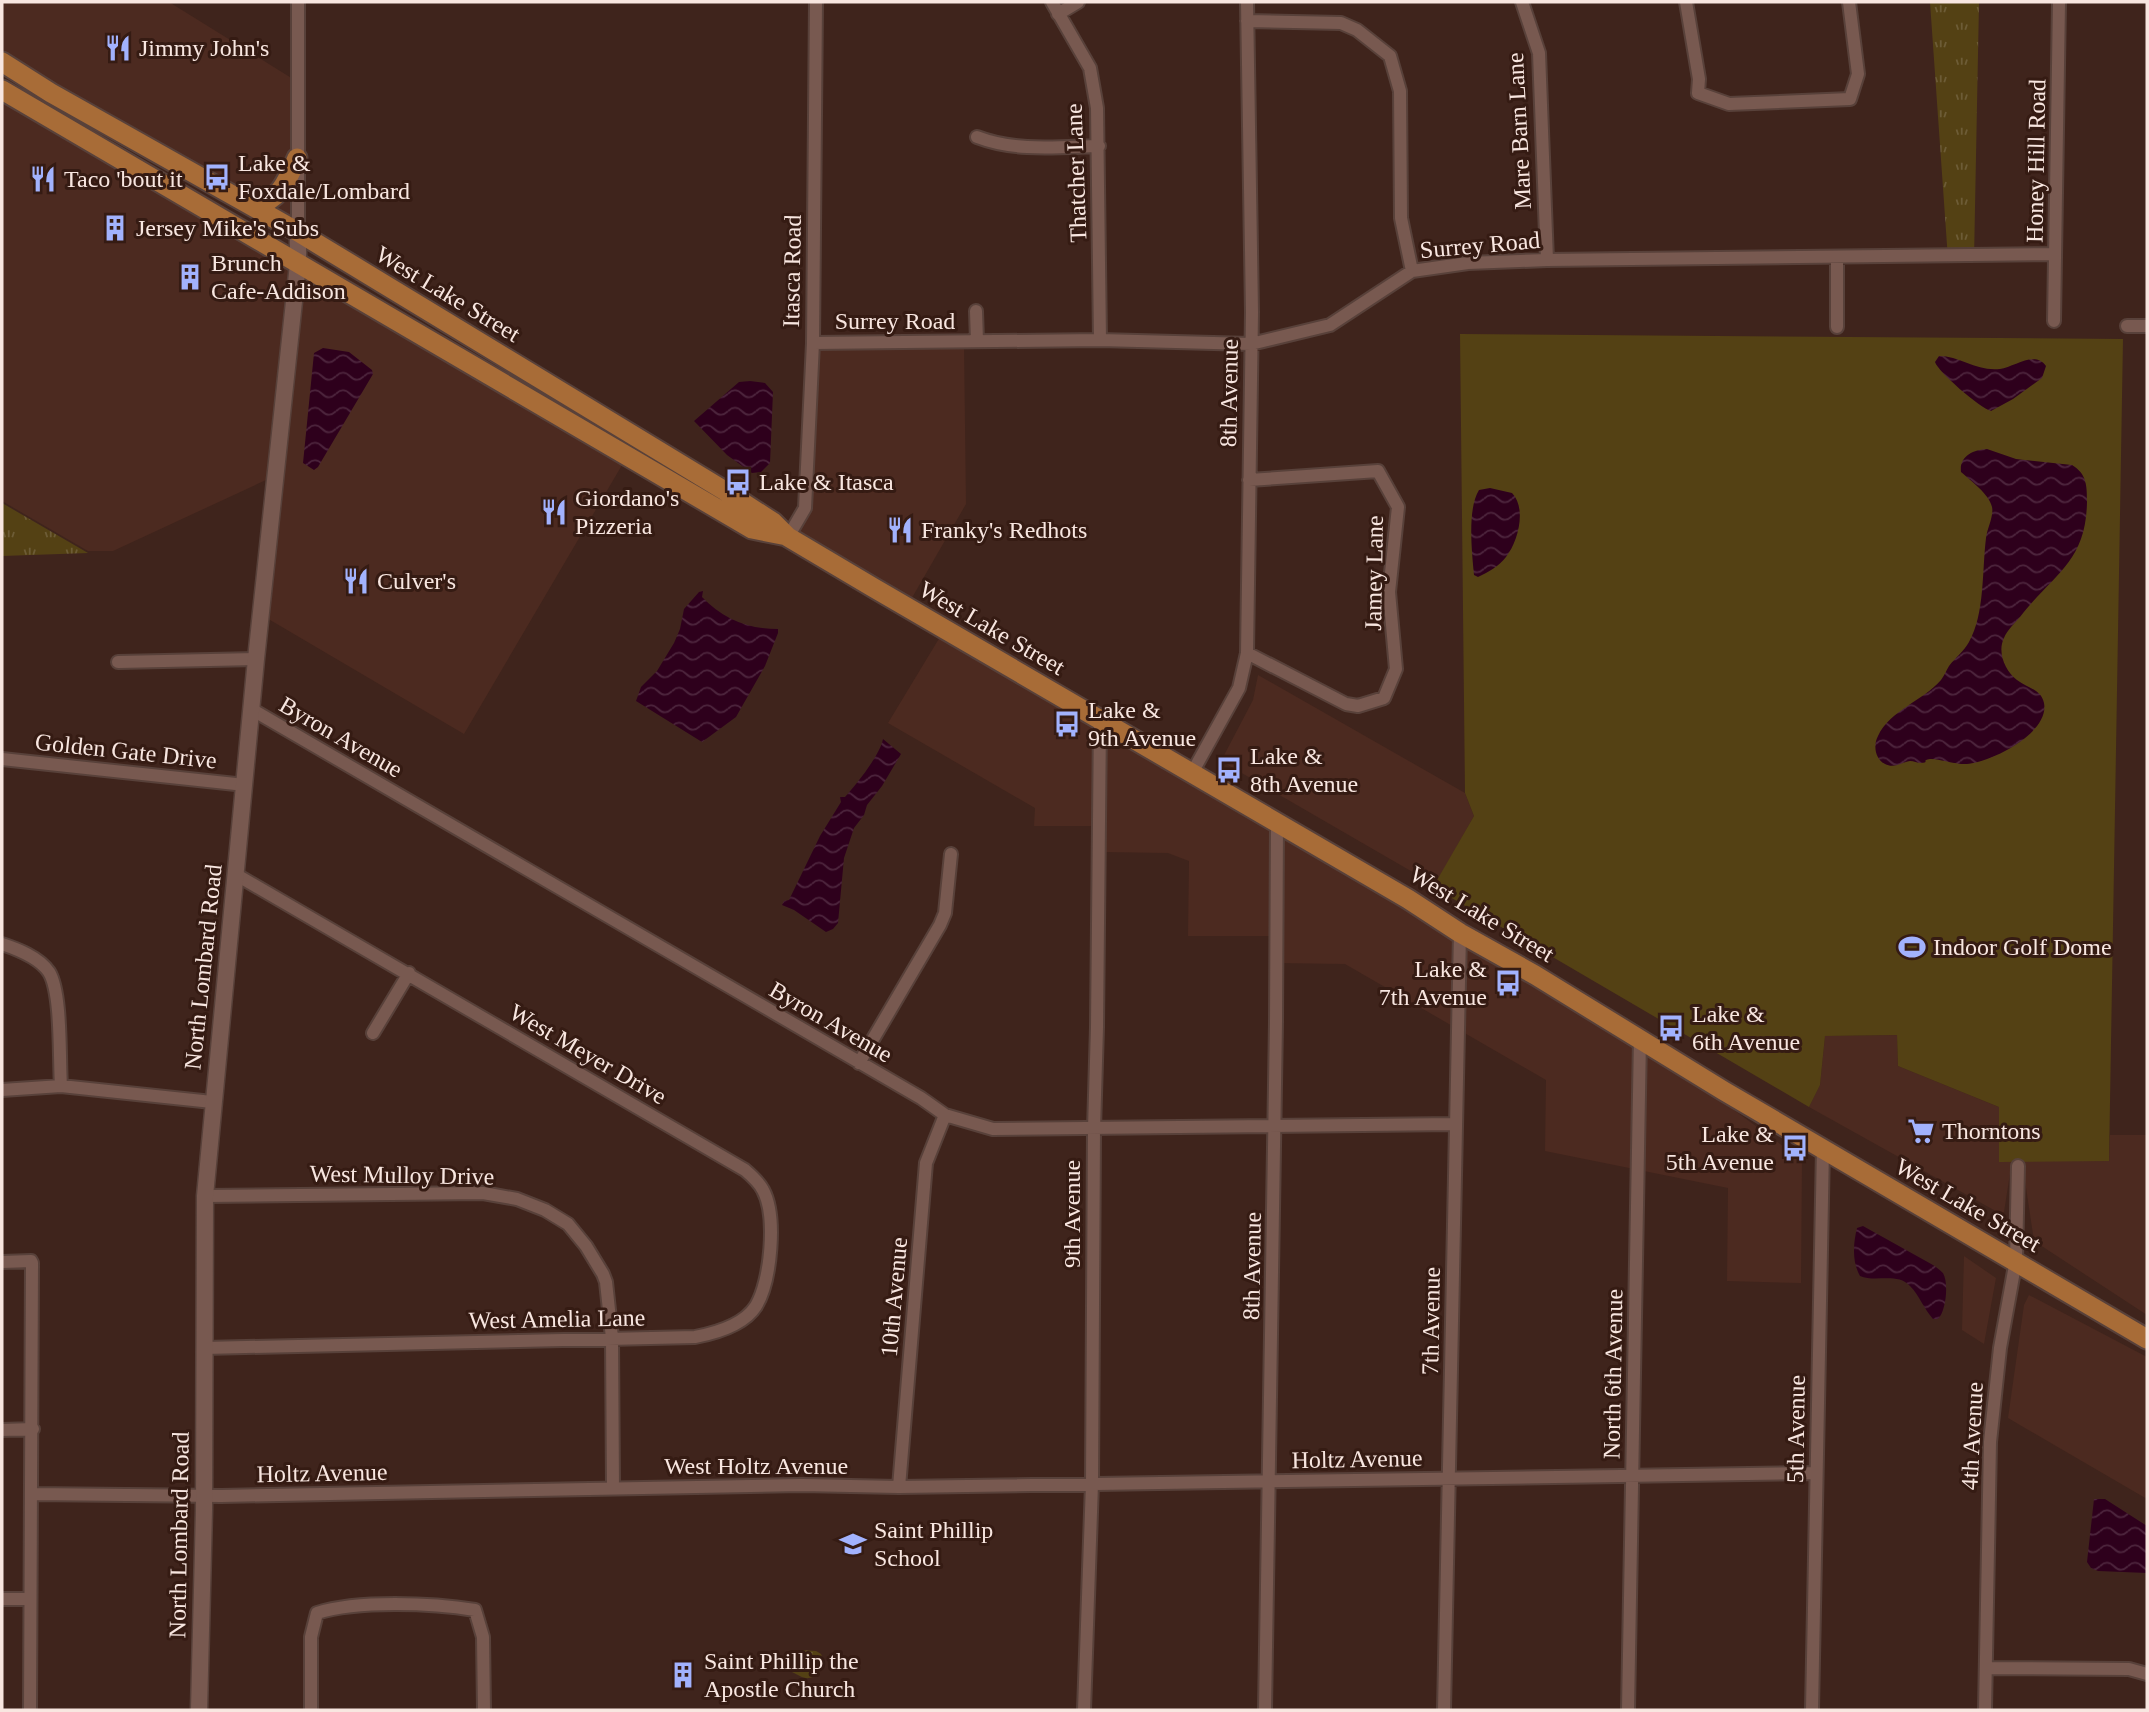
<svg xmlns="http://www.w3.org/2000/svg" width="2149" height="1712" font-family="'Times New Roman',serif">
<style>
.built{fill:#4c2a20}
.green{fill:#544114}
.park{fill:url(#park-tufts)}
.water{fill:url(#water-waves)}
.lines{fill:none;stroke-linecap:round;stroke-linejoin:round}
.minor-casing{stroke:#58413a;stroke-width:16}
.tertiary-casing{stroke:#58413a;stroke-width:19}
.primary-casing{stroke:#58413a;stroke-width:23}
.minor{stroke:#785950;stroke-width:12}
.tertiary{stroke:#785950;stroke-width:16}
.primary{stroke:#a86c37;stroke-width:19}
.labels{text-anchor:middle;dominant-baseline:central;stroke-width:6;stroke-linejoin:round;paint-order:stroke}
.poi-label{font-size:24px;fill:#f8e6e0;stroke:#351b13;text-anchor:start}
.street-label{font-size:24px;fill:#f8e6e0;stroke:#351b13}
</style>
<defs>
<pattern id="park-tufts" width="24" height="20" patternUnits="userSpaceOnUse" patternTransform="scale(1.75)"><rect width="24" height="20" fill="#544114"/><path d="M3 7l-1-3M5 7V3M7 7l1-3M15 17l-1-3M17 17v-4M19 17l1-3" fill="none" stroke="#6d5c36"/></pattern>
<pattern id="water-waves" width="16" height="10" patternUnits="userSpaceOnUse" patternTransform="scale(1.75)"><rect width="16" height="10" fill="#2e001c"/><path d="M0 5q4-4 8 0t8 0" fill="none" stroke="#4d253d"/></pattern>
</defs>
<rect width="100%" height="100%" fill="#3f241c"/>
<path class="built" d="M2 2H169L293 79V227L2 55Z
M2 95 625 460 464 734 265 617 279 474 113 551H88L2 501Z
M815 344H964L966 504 909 603 791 536 807 509Z
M943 632 1097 720V826H1034L1035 808 888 723Z
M1258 675 1465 793 1474 816 1435 885 1221 761 1253 700Z
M1103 724 1637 1039 1802 1160 1801 1283 1727 1281 1728 1188 1545 1151 1546 1080 1345 964 1275 963V936H1188L1189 861 1168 853 1102 852Z
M1897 1035 1898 1066 1999 1107V1161H2012L2004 1212 2001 1214 1809 1107 1820 1085 1825 1036Z
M2110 1135H2147V1315L2034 1241 2022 1161H2109Z
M1964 1256 1996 1278 1984 1344 1962 1330Z
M2029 1295 2147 1357V1499L2008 1418 2024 1305Z"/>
<path class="green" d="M1460 334 2123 339 2109 1161 1999 1162V1107L1898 1066 1897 1035 1825 1036 1820 1085 1809 1107 1433 887 1474 816 1465 793Z"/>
<path class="park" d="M1930 2H1979L1974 258 1948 259Z
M2 503 88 553 2 556Z
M798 1650 816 1651 821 1654C825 1663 820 1676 809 1678 804 1679 798 1675 792 1672L788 1660Z"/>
<path class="water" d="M323 348 349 352 372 370 373 374 318 467 314 470 303 463 314 353Z
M1939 356C1960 356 1978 372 2000 369 2014 367 2035 350 2046 366L2042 378 2013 399 1991 411C1980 408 1938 372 1935 362Z
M750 381 765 383 773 392 770 463 761 472 752 473 727 455 694 421 739 382Z
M1987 449 2016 459 2072 465C2087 474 2087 486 2087 502 2086 563 2053 574 2020 617 2015 623 2007 630 2004 638 1997 652 2005 671 2017 680 2027 688 2041 689 2044 703 2050 733 1991 762 1967 764 1956 765 1938 758 1930 759 1920 761 1931 762 1921 763 1917 763 1914 761 1910 761 1902 762 1894 769 1885 764 1875 759 1873 745 1878 736 1890 710 1923 701 1941 680 1944 676 1946 671 1949 666 1955 658 1964 651 1969 642 1985 614 1982 570 1986 538 1987 529 1994 516 1992 507 1990 495 1970 480 1961 472 1959 456 1973 450 1987 449Z
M1490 488 1512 493C1527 508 1518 542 1506 557 1499 566 1489 572 1478 577L1474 575C1472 553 1467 509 1479 490Z
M703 591 702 597C723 619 747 629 778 629V633L765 666 736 717 702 742 636 701 641 687 657 671 674 643 680 629 684 609 699 592Z
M883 739 901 754 882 786 867 805 864 815 854 828 844 858 838 923 833 929 826 932 794 910 782 905 784 901 789 900 820 836 841 802 840 797H845C856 785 880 755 883 739Z
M1863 1226 1933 1265C1935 1266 1941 1271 1943 1273 1949 1283 1946 1311 1938 1319H1933C1924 1309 1919 1295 1910 1286 1897 1272 1875 1283 1860 1276 1852 1262 1853 1244 1857 1228Z
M2094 1499H2105L2147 1526V1573L2098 1571 2091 1568 2087 1562Z"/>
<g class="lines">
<g class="minor-casing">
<path id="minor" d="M1052 2 1090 68 1097 108 1100 340
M1522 2 1539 53 1547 260
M1686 2 1699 79 1698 93 1729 104 1850 99 1858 74 1849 2
M1058 14 1078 2
M1247 21 1341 23 1357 30 1390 56 1400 91 1401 218 1412 271
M977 137C1016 152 1058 147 1099 146
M298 232V2
M976 311 977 341
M2054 321 2059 2
M2127 326H2147
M1837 327V257
M813 343 1100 340 1251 344 1330 325 1412 271 1468 263 1547 260 2055 254
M788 537 805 508 813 343 816 2
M1247 653 1346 704 1358 706 1384 698 1396 669 1389 592 1398 507 1378 471 1249 480
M118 662 256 659
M251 709 921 1098 945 1115 993 1129 1456 1124
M2 759 245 785
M1192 773 1239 688 1247 653 1252 312 1247 2
M2 944C17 949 39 957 49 972 62 993 59 1059 61 1086
M373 1033 409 973
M859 1063 940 925 945 913 951 854
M2 1090 61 1086 212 1102
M205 1196 483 1193 517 1199 545 1210 568 1224 586 1246 603 1274 606 1282 612 1338 613 1489
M2 1262 31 1261 32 1263 30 1710
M204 1348 695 1337C716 1333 744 1325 756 1306 771 1281 777 1216 763 1190 759 1182 752 1176 745 1170L235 874
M2 1430 33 1429
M899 1487 926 1163 945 1115
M32 1494 221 1496 802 1485 899 1487 1816 1473
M2 1599H29
M1986 1668 2129 1669 2147 1674
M311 1710V1637L317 1613C357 1600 433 1603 475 1610L483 1637 484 1710
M1084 1710 1092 1484 1094 1129 1097 1027 1100 719
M1265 1710 1276 1022 1277 822
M1444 1710 1460 933
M1628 1710 1640 1038
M1812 1710 1823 1148
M1985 1710 1990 1442 2000 1348 2016 1260 2018 1166"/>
</g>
<g class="tertiary-casing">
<path id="tertiary" d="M199 1710 204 1510 205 1196 256 659 298 264V232"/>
</g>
<g class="primary-casing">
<path id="primary" d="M2 62 51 93 298 232 725 491 773 522 788 537 874 588 1408 899 1460 933 1535 975 1724 1091 2147 1339
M2 90 752 529 787 536
M254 207C280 200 287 181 297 158"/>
</g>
<use href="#minor" class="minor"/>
<use href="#tertiary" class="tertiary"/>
<use href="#primary" class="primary"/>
</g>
<defs>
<g id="restaurant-bare" transform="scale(2.1)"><path d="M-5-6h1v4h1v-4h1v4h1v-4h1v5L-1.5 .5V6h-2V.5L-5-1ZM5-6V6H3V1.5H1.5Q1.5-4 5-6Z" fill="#a2b2fd" stroke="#351b13" stroke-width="2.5" paint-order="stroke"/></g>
<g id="bus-bare" transform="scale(2.1)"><path d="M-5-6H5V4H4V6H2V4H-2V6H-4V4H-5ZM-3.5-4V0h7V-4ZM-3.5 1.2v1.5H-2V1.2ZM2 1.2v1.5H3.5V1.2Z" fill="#a2b2fd" stroke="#351b13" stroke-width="2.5" paint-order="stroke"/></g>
<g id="building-bare" transform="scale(2.1)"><path d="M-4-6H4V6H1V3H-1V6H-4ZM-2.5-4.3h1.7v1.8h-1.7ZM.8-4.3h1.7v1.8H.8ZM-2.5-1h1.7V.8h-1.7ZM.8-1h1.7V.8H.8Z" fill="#a2b2fd" stroke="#351b13" stroke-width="2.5" paint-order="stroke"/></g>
<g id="stadium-bare" transform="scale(2.1)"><path d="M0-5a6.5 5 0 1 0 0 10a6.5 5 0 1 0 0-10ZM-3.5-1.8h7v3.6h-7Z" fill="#a2b2fd" stroke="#351b13" stroke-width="2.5" paint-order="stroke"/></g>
<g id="supermarket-bare" transform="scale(2.1)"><path d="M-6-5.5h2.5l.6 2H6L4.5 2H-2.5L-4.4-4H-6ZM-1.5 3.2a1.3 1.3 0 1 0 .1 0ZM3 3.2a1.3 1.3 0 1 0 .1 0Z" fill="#a2b2fd" stroke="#351b13" stroke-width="2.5" paint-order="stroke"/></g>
<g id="school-bare" transform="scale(2.1)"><path d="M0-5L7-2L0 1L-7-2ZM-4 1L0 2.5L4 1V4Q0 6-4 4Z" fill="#a2b2fd" stroke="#351b13" stroke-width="2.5" paint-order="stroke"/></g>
</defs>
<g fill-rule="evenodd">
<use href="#restaurant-bare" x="118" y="48"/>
<use href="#bus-bare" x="217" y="177"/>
<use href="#restaurant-bare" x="43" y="179"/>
<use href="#building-bare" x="115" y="228"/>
<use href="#building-bare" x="190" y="277"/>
<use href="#bus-bare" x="738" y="482"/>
<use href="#restaurant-bare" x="554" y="512"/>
<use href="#restaurant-bare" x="900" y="530"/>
<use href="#restaurant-bare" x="356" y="581"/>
<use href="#bus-bare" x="1067" y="724"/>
<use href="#bus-bare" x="1229" y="770"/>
<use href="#stadium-bare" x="1912" y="947"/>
<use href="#bus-bare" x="1508" y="983"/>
<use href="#bus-bare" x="1671" y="1028"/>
<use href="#supermarket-bare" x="1921" y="1131"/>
<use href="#bus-bare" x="1795" y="1148"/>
<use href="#school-bare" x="853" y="1544"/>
<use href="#building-bare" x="683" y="1675"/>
</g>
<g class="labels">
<g class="poi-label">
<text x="139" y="48">Jimmy John's</text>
<text x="238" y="163">Lake &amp;<tspan x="238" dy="28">Foxdale/Lombard</tspan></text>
<text x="64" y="179">Taco 'bout it</text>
<text x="136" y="228">Jersey Mike's Subs</text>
<text x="211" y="263">Brunch<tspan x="211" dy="28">Cafe-Addison</tspan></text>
<text x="759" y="482">Lake &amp; Itasca</text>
<text x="575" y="498">Giordano's<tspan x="575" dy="28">Pizzeria</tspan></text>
<text x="921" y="530">Franky's Redhots</text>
<text x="377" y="581">Culver's</text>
<text x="1088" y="710">Lake &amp;<tspan x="1088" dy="28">9th Avenue</tspan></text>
<text x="1250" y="756">Lake &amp;<tspan x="1250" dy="28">8th Avenue</tspan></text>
<text x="1933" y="947">Indoor Golf Dome</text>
<text x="1487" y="969" text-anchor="end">Lake &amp;<tspan x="1487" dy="28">7th Avenue</tspan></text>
<text x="1692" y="1014">Lake &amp;<tspan x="1692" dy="28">6th Avenue</tspan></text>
<text x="1942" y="1131">Thorntons</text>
<text x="1774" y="1134" text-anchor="end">Lake &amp;<tspan x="1774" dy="28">5th Avenue</tspan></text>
<text x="874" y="1530">Saint Phillip<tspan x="874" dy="28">School</tspan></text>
<text x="704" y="1661">Saint Phillip the<tspan x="704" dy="28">Apostle Church</tspan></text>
</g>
<g class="street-label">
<text transform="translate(1519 131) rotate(-93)">Mare Barn Lane</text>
<text transform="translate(2036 161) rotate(-89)">Honey Hill Road</text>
<text transform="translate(1076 173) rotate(-92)">Thatcher Lane</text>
<text transform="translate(1480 245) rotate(-5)">Surrey Road</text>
<text transform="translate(792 271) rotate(-89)">Itasca Road</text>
<text transform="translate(448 294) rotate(31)">West Lake Street</text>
<text x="895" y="321">Surrey Road</text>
<text transform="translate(1229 393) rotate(-89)">8th Avenue</text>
<text transform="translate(1374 573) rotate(-89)">Jamey Lane</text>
<text transform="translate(992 628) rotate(30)">West Lake Street</text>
<text transform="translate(341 737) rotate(30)">Byron Avenue</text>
<text transform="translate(126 751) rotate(6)">Golden Gate Drive</text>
<text transform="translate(1482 914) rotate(31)">West Lake Street</text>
<text transform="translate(203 967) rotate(-84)">North Lombard Road</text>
<text transform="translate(831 1022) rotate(30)">Byron Avenue</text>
<text transform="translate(588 1054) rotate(30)">West Meyer Drive</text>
<text transform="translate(402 1175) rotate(1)">West Mulloy Drive</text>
<text transform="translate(1968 1205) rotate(30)">West Lake Street</text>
<text transform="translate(1072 1214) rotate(-90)">9th Avenue</text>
<text transform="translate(1252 1266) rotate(-89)">8th Avenue</text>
<text transform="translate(894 1297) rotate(-85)">10th Avenue</text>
<text transform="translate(557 1319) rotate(-1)">West Amelia Lane</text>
<text transform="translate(1431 1321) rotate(-89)">7th Avenue</text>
<text transform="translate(1613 1374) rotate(-89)">North 6th Avenue</text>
<text transform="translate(1796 1429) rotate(-89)">5th Avenue</text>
<text transform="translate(1972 1436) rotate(-87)">4th Avenue</text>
<text transform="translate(1357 1459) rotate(-1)">Holtz Avenue</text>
<text x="756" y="1466">West Holtz Avenue</text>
<text transform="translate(322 1473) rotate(-1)">Holtz Avenue</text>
<text transform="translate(179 1535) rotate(-89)">North Lombard Road</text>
</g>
</g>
<rect width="2149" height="1712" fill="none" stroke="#f8e6e0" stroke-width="7"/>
</svg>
